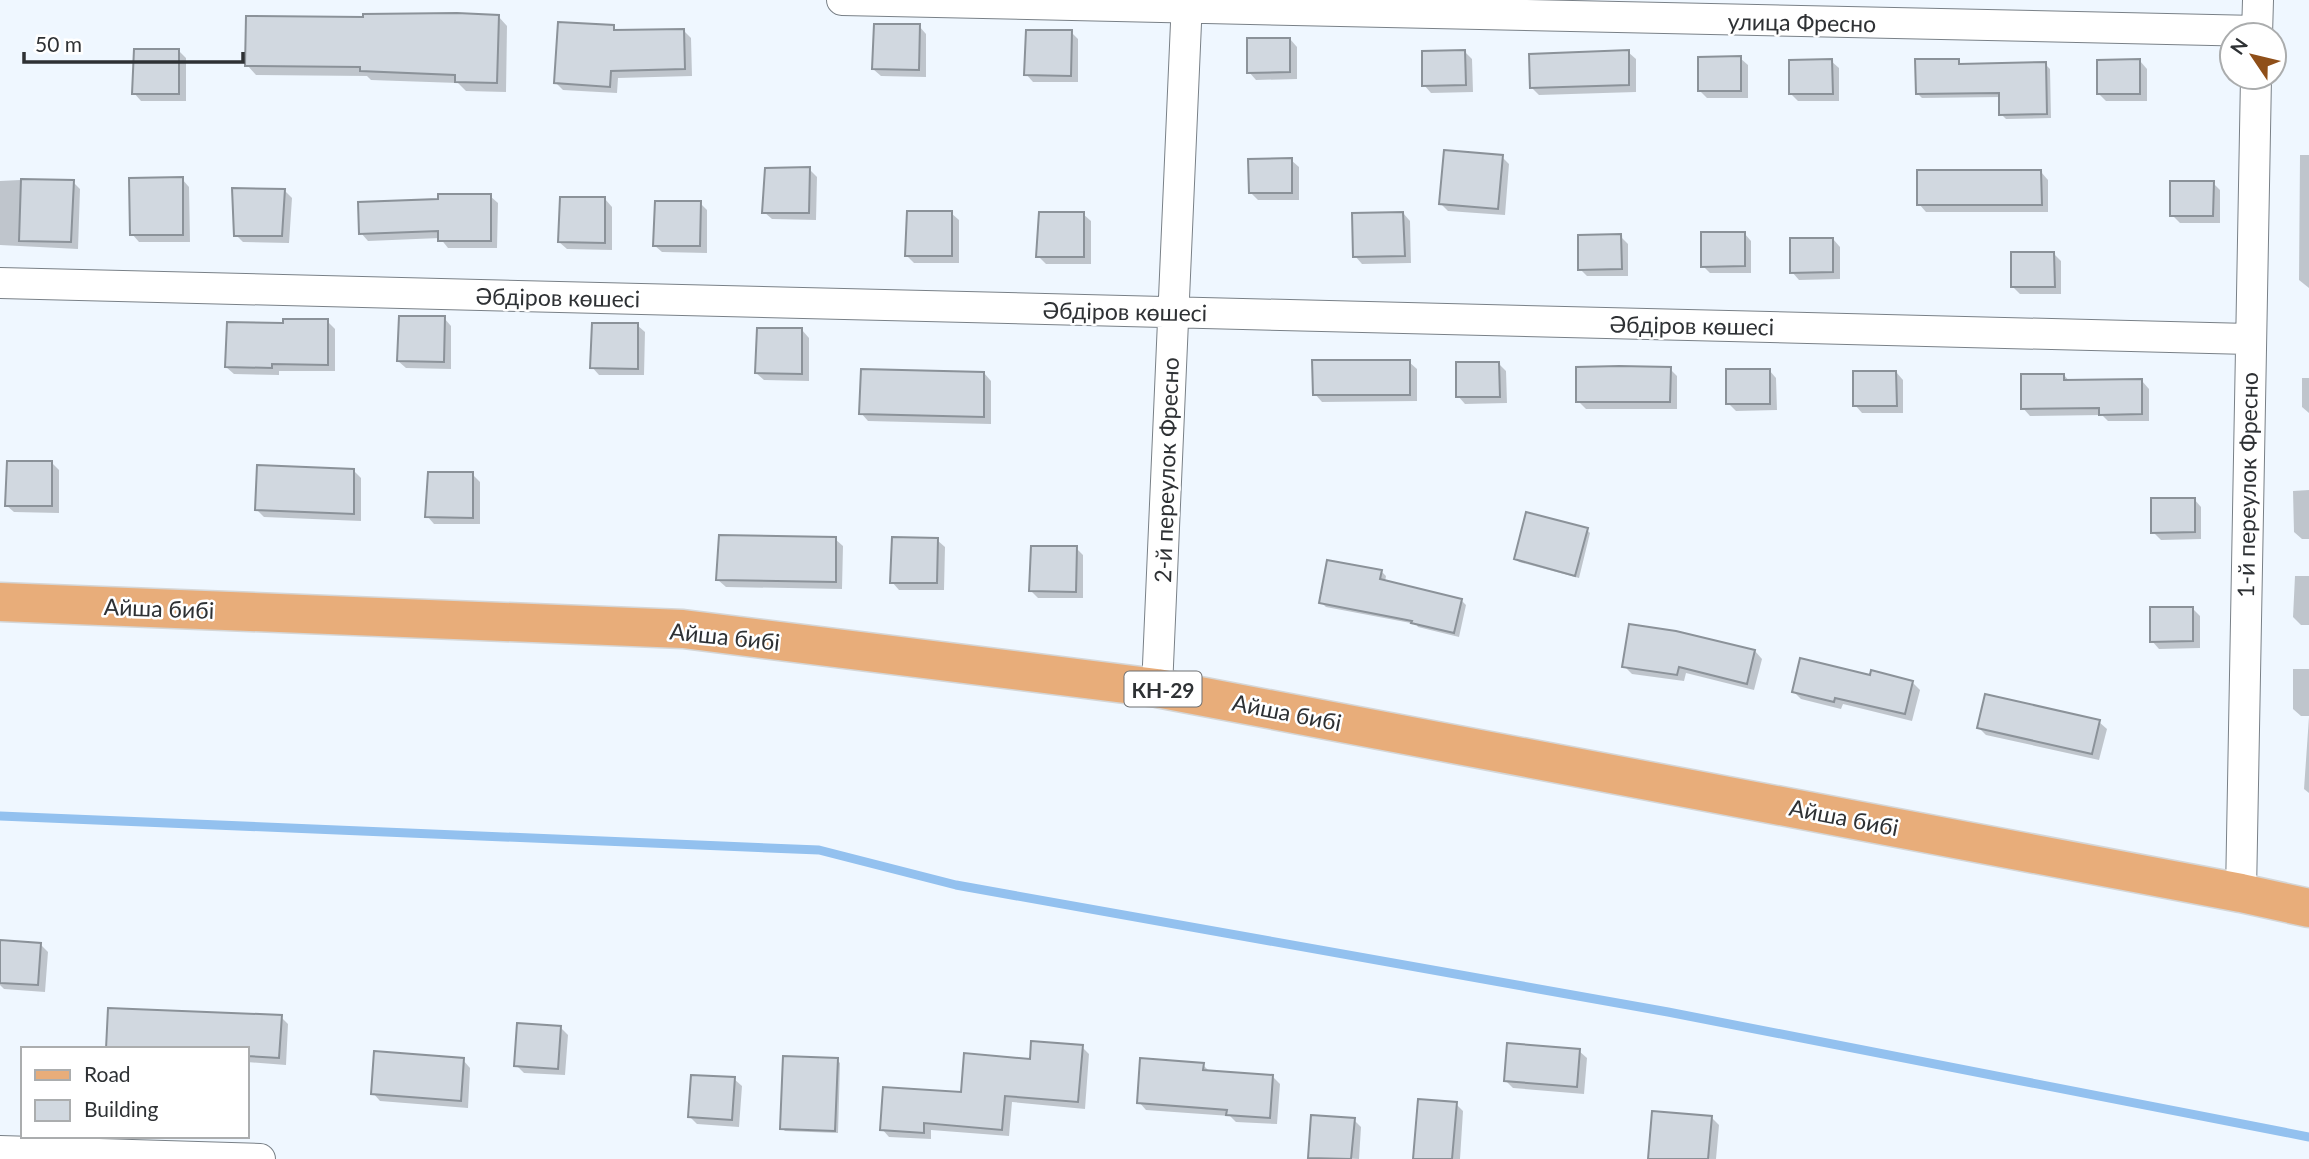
<svg xmlns="http://www.w3.org/2000/svg" width="2309" height="1159" font-family="Lato,sans-serif">
<style>
.shadow{fill:#0003}
.lines{fill:none;stroke-linecap:round;stroke-linejoin:round}
.stream{stroke:#93c1ef;stroke-width:9}
.building{fill:#d1d8e0;stroke:#8b9299;stroke-width:2}
.minor-casing{stroke:#798087;stroke-width:32}
.primary-casing{stroke:#d5d6d6;stroke-width:41}
.minor{stroke:#fff;stroke-width:30}
.primary{stroke:#e8ad7a;stroke-width:38}
.labels{text-anchor:middle;dominant-baseline:central;stroke-width:5;stroke-linejoin:round;paint-order:stroke}
.shield{fill:#fff;stroke:#6d6f71;stroke-width:2}
.shield-label{font-size:21px;font-weight:bold;fill:#2e3134}
.street-label{font-size:23px;fill:#2e3134;stroke:#fff}
</style>
<rect width="100%" height="100%" fill="#eff7ff"/>
<path class="shadow" d="M498 16 507 26 506 92 466 91 458 83 371 80 367 76 256 75 247 65Z
M919 26 926 34V77L881 76 873 69Z
M613 27 618 32 683 30 691 38 692 76 618 78 617 93 563 90 555 82Z
M1071 32 1078 39V82H1033L1026 74Z
M1290 39 1297 47V79L1256 80 1249 72Z
M179 51 186 58V101H141L134 93Z
M1465 52 1472 59 1473 92 1431 93 1424 85Z
M1628 52 1636 59V92L1539 95 1532 88Z
M1740 58 1748 65V98H1707L1700 91Z
M1831 61 1839 68V101H1798L1791 94Z
M1958 61 1963 66 2045 64 2050 69 2051 118 2006 119 2001 114V97L1922 98 1917 93Z
M2140 61 2147 69V101H2106L2099 94Z
M2300 155H2309V288L2299 280Z
M1502 157 1509 164 1505 215 1448 211 1440 203Z
M1291 160 1299 167V200H1258L1251 193Z
M809 169 817 177 816 220 772 219 764 212Z
M2041 172 2048 180V212H1926L1919 204Z
M182 179 189 187 190 242H139L132 234Z
M20 180 73 182 80 189 78 249 0 245V181Z
M2213 183 2220 190V223H2180L2172 215Z
M284 190 292 198 289 243 243 242 236 235Z
M490 196 498 203 497 248H448L440 238 368 241 361 233 440 200Z
M605 199 612 207V250L567 249 559 242Z
M700 203 707 210V253L662 252 654 245Z
M951 213 959 220V263H914L906 255Z
M1403 213 1410 221 1411 263 1362 264 1355 256Z
M1083 214 1091 221V264H1046L1038 256Z
M1744 233 1751 241V273H1710L1703 266Z
M1620 236 1628 244V276H1587L1580 269Z
M1833 239 1840 247V279L1799 280 1792 272Z
M2054 254 2061 261V294H2020L2013 287Z
M444 318 451 326V369L406 368 398 361Z
M327 321 335 329V371H279V375L234 374 226 367 284 324Z
M637 325 645 332 644 375H599L592 367Z
M802 330 809 338V381L764 380 756 373Z
M1409 362 1417 369V401L1322 402 1315 394Z
M1499 364 1506 371 1507 403 1465 404 1458 396Z
M1670 369 1677 376V409H1586L1578 401Z
M1769 370 1776 378 1777 410 1736 411 1728 403Z
M1896 372 1903 380V413H1862L1855 405Z
M984 373 991 381V424L868 421 861 413Z
M2064 375 2070 382 2142 381 2149 389V421H2108L2102 415 2030 416 2023 408Z
M2302 378H2309V413L2302 407Z
M51 462 59 470V513L14 512 6 505Z
M353 470 361 478V521L264 517 257 510Z
M472 474 480 482V524H434L427 516Z
M2309 490V539H2302L2294 532 2293 491Z
M2194 499 2201 507V539L2161 540 2153 532Z
M1587 530 1590 533 1579 578 1519 562 1516 558Z
M835 539 843 546 842 589 726 587 718 580Z
M937 540 945 547 944 590H899L892 582Z
M1076 548 1083 555V598H1038L1030 590Z
M1381 571 1386 576 1385 582 1461 600 1466 605 1459 637 1418 627 1416 624 1326 607 1321 602Z
M2295 576H2309V625H2301L2293 617Z
M2192 608 2200 616V648L2159 649 2152 641Z
M1755 651 1762 659 1754 690 1686 673 1684 681 1632 674 1624 666Z
M2293 669H2309V716H2301L2293 709Z
M1871 677 1912 682 1920 690 1912 721 1843 704 1841 709 1801 699 1794 692Z
M2309 717V793L2304 789Z
M2099 722 2107 729 2099 760 1986 735 1979 728Z
M0 942 40 944 48 952 45 992 4 989 0 985Z
M281 1017 288 1024 286 1065 247 1062V1049Z
M560 1027 568 1035 565 1075 524 1073 516 1065Z
M1082 1047 1089 1054 1085 1109 1012 1102 1009 1136 931 1130V1139L889 1137 882 1129 962 1094 1031 1060Z
M1579 1051 1587 1058 1584 1094 1513 1088 1506 1081Z
M463 1060 470 1068 468 1108 380 1101 373 1093Z
M837 1060 840 1063 838 1133 785 1131 782 1128Z
M1203 1065 1211 1073 1272 1076 1280 1084 1277 1124 1236 1122 1230 1116 1146 1110 1139 1102Z
M734 1079 742 1086 739 1127 697 1124 690 1117Z
M1456 1104 1463 1111 1460 1159H1415Z
M1711 1117 1719 1125 1716 1159H1650Z
M1354 1120 1361 1127 1359 1159 1309 1157Z"/>
<g class="lines">
<path class="stream" d="M0 816 819 850 956 885 1668 1012 2309 1137"/>
</g>
<path class="building" d="M457 13 499 15 497 83 455 82V75L360 71V67L245 66 246 16 363 17V14Z
M558 22 614 25V30L684 29 685 69 611 71 610 87 554 83Z
M874 24H920L919 70 872 69Z
M1026 30H1072L1071 76 1024 75Z
M1247 38H1290V72L1247 73Z
M134 49H179V94H132Z
M1465 50 1466 85 1422 86V51Z
M1629 50V85L1530 88 1529 54Z
M1741 56V91H1698V57Z
M1832 59 1833 94H1789V60Z
M1915 59H1959V64L2046 62 2047 114 1999 115V93L1916 94Z
M2140 59V94H2097V60Z
M1444 150 1503 155 1498 209 1439 204Z
M1292 158V193H1249L1248 159Z
M810 167 809 213H762L765 168Z
M1917 170H2041L2042 205H1917Z
M183 177V235H130L129 178Z
M21 179 74 180 71 242 19 241Z
M2170 181H2214L2213 216H2170Z
M232 188 285 189 282 236H234Z
M438 194H491V241H438V231L359 234 358 202 438 199Z
M560 197H605V243L558 242Z
M655 201H701L700 246H653Z
M907 211H952V256H905Z
M1039 212H1084V257H1036Z
M1403 212 1405 256 1353 257 1352 213Z
M1701 232H1745V266L1701 267Z
M1621 234 1622 269 1578 270V235Z
M1790 238H1833V272L1790 273Z
M2011 252H2054L2055 287H2011Z
M399 316H445L444 362 397 361Z
M283 319H328V365L272 364V368L225 367 227 322 283 323Z
M592 323H638V369L590 368Z
M757 328H802V374L755 373Z
M1312 360H1410V395H1313Z
M1456 362H1499L1500 397H1456Z
M1619 366 1671 367 1670 402H1576V367Z
M861 369 984 372V417L859 414Z
M1726 369H1770V404H1726Z
M1853 371H1896L1897 406H1853Z
M2021 374H2064V380L2142 379V414L2099 415V408L2021 409Z
M7 461H52V506H5Z
M257 465 354 469V514L255 510Z
M428 472H473V518L425 517Z
M2151 498H2195V532L2151 533Z
M1526 512 1588 528 1575 576 1514 559Z
M719 535 836 537V582L716 580Z
M892 537 938 538 937 583H890Z
M1031 546H1077L1076 592 1029 591Z
M1327 560 1382 570 1380 579 1462 599 1454 633 1411 623 1412 621 1319 603Z
M2150 607H2193V641L2150 642Z
M1629 624 1676 631 1755 650 1747 684 1679 667 1677 675 1622 667Z
M1800 658 1870 675 1871 670 1913 681 1905 714 1835 698 1834 702 1792 692Z
M1985 694 2100 720 2092 754 1977 728Z
M0 940 41 943 38 985 0 983Z
M108 1008 282 1015 279 1058 247 1056V1049H106Z
M517 1023 561 1026 558 1069 514 1066Z
M1031 1041 1083 1045 1078 1102 1005 1096 1002 1130 924 1123V1133L880 1130 883 1087 961 1092 964 1053 1030 1059Z
M1507 1043 1580 1049 1577 1087 1504 1081Z
M374 1051 464 1058 461 1101 371 1094Z
M783 1056 838 1058 835 1131 780 1129Z
M1140 1058 1204 1063 1203 1070 1273 1075 1270 1118 1226 1115 1227 1110 1137 1103Z
M691 1075 735 1077 732 1120 688 1117Z
M1418 1099 1457 1102 1452 1159H1413Z
M1652 1111 1712 1116 1708 1159H1648Z
M1311 1115 1355 1118 1351 1159 1308 1158Z"/>
<g class="lines">
<g class="minor-casing">
<path id="minor" d="M842 0 2257 31
M2257 35 2258 0
M0 283 2249 339
M1157 688 1187 0
M2241 893 2256 77
M0 1151 260 1159"/>
</g>
<g class="primary-casing">
<path id="primary" d="M0 602 683 629 1157 688 2241 893 2309 908"/>
</g>
<use href="#minor" class="minor"/>
<use href="#primary" class="primary"/>
</g>
<g class="labels">
<rect class="shield" x="1124.5" y="671.5" width="77" height="35" rx="5"/>
<g class="shield-label">
<text x="1163" y="689">КН-29</text>
</g>
<g class="street-label">
<text transform="translate(1802 22) rotate(1)">улица Фресно</text>
<text transform="translate(558 297) rotate(1)">Әбдіров көшесі</text>
<text transform="translate(1125 311) rotate(1)">Әбдіров көшесі</text>
<text transform="translate(1692 325) rotate(1)">Әбдіров көшесі</text>
<text transform="translate(1166 470) rotate(-88)">2-й переулок Фресно</text>
<text transform="translate(2247 485) rotate(-89)">1-й переулок Фресно</text>
<text transform="translate(159 608) rotate(2)">Айша бибі</text>
<text transform="translate(725 636) rotate(6)">Айша бибі</text>
<text transform="translate(1287 712) rotate(11)">Айша бибі</text>
<text transform="translate(1844 817) rotate(11)">Айша бибі</text>
</g>
</g>
<rect x="21" y="1047" width="228" height="91" fill="#ffffff" stroke="#abadae" stroke-width="2"/>
<rect x="35" y="1070" width="35" height="10" fill="#e8ad7a" stroke="#abadae" stroke-width="2"/>
<text x="84" y="1082" font-size="21" fill="#2e3134">Road</text>
<rect x="35" y="1100" width="35" height="21" fill="#d1d8e0" stroke="#abadae" stroke-width="2"/>
<text x="84" y="1117" font-size="21" fill="#2e3134">Building</text>
<g transform="translate(2253 56) rotate(305)"><circle r="33" fill="#ffffff" stroke="#abadae" stroke-width="2"/>
<path d="M0-5L12 26L0 18L-12 26Z" fill="#8f4f19"/>
<text y="-10" font-size="19" font-weight="bold" text-anchor="middle" fill="#2e3134">N</text>
</g>
<path d="M24 52v10h219v-10" fill="none" stroke="#2e3134" stroke-width="3.5"/>
<text x="35" y="52" font-size="21" fill="#2e3134" stroke="#ffffff" stroke-width="5" paint-order="stroke">50 m</text>
</svg>
